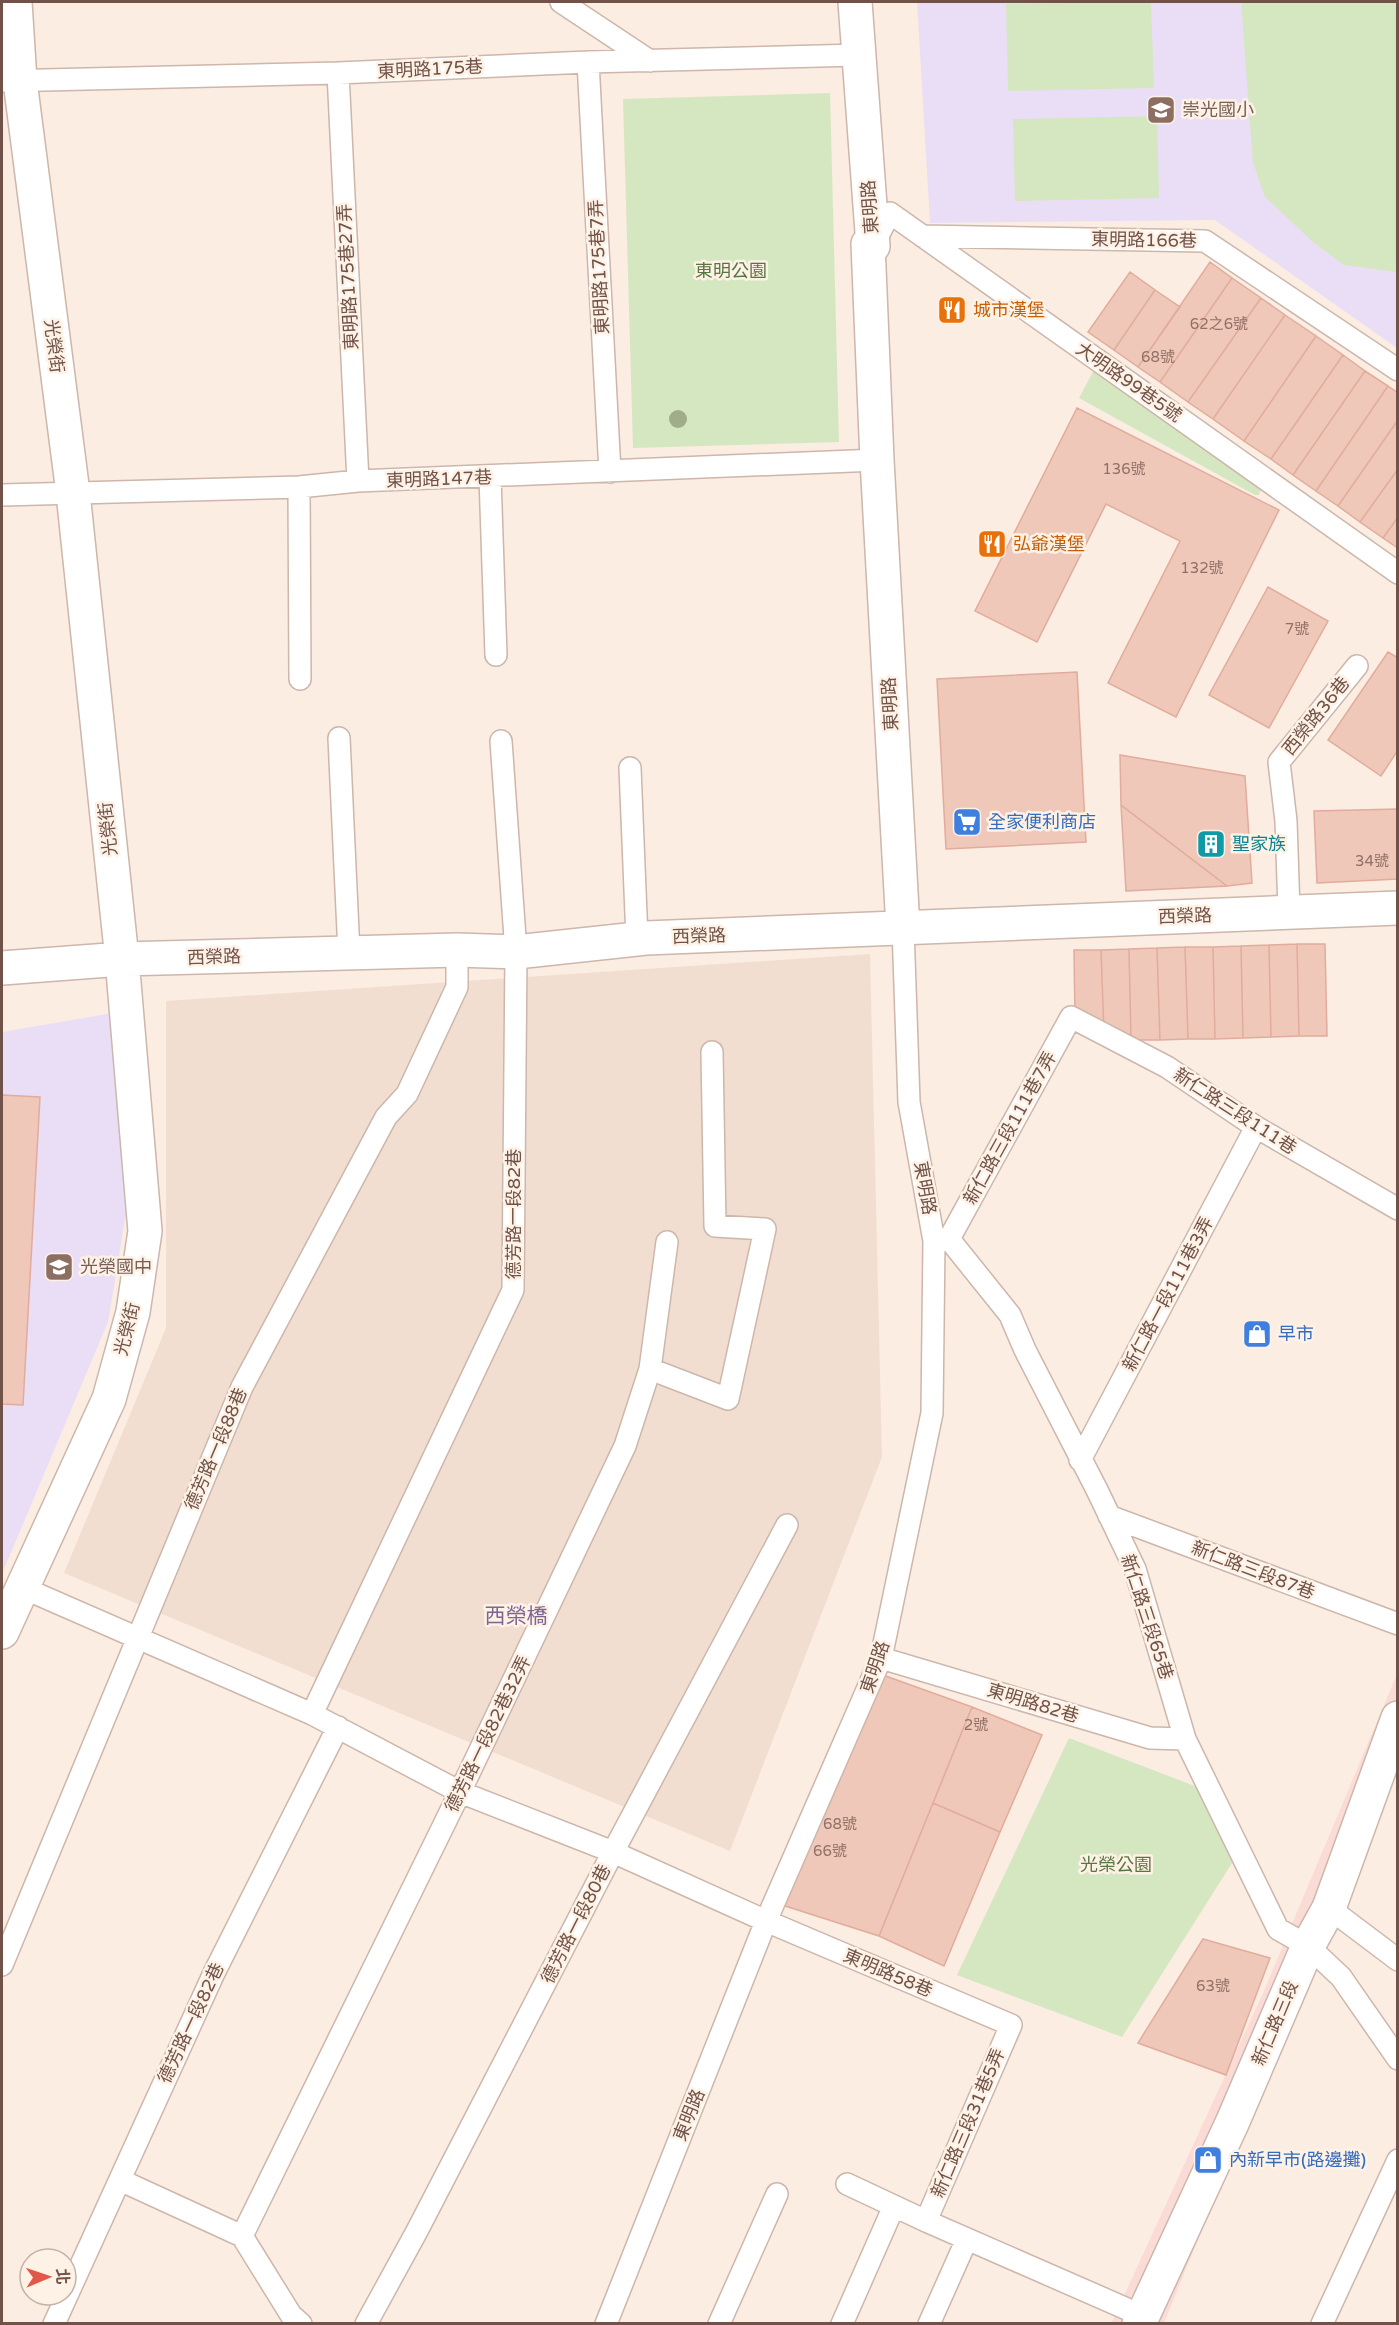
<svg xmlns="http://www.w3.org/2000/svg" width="1399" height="2325" font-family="'Varela Round','Noto Sans TC',sans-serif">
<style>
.residential{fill:#f2ded0}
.commercial{fill:#fbdbd5}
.education{fill:#eadef7}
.green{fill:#d5e7c0}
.building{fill:#efc8ba;stroke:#e1ac9b;stroke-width:1.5}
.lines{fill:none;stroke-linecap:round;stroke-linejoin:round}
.lane-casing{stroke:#cdb6ab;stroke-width:24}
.street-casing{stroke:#cdb6ab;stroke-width:36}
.lane{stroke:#fff;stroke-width:21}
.street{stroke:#fff;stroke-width:33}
.tree{fill:#a1ac8a}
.labels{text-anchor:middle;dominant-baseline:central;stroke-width:5;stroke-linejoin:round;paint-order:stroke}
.number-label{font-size:15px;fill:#907065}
.street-label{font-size:18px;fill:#715249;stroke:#fef2e6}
.education-label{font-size:18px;fill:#785e54;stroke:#fef2e6;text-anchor:start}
.park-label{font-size:18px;fill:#587642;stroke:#fef2e6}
.food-label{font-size:18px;fill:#c56008;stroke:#fef2e6;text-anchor:start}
.shop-label{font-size:18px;fill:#366cbe;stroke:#fef2e6;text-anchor:start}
.culture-label{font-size:18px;fill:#0d838f;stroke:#fef2e6;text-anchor:start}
.quarter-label{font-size:21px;fill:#7e6594;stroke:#fef2e6}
</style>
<rect width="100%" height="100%" fill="#fbede1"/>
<path class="residential" d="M870 954 882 1457 730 1851 64 1573 166 1328V1001Z"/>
<path class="commercial" d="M1397 1674V1751L1164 2323 1111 2324 1263 1993Z"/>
<path class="education" d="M917 2H1397V348L1215 220 930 223Z
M113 1013 126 1213 108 1322 2 1574V1032Z"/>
<path class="green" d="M1151 2 1154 88 1008 91 1006 4Z
M1241 2H1397V272L1344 265 1314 243 1265 197 1253 163Z
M830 93 839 442 633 448 623 99Z
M1157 116 1159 198 1015 201 1013 119Z
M1094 370 1262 486 1259 495H1255L1079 398Z
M1069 1738 1221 1796 1239 1852 1122 2037 957 1975Z"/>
<path class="building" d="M1210 262 1232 278 1160 382 1138 367Z
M1130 272 1155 290 1114 350 1088 332Z
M1232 278 1261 298 1188 402 1160 382Z
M1155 290 1180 307 1138 367 1114 350Z
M1261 298 1285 315 1213 419 1188 402Z
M1285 315 1316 336 1244 441 1213 419Z
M1316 336 1343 355 1271 459 1244 441Z
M1343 355 1365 371 1293 475 1271 459Z
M1365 371 1388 386 1316 491 1293 475Z
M1388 386 1398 393V420L1338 506 1316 491Z
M1077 408 1279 510 1176 717 1108 683 1180 541 1106 504 1037 642 975 611Z
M1398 420V469L1360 522 1338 506Z
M1398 469V517L1383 538 1360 522Z
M1398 517V548L1383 538Z
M1268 587 1328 621 1269 728 1209 695Z
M1388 652 1398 658V750L1381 776 1328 740Z
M1077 672 1086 842 946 849 937 679Z
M1120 755 1245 776 1252 883 1227 886 1121 805Z
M1121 805 1227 886 1126 891Z
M1398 809V879L1317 883 1314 811Z
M1297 944H1325L1327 1036H1299Z
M1297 944 1299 1036 1271 1037 1269 945Z
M1269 945 1271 1037 1243 1038 1241 946Z
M1241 946 1243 1038 1215 1039 1213 947Z
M1185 947H1213L1215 1039H1188Z
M1185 947 1188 1039 1160 1040 1157 948Z
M1157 948 1160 1040H1131L1129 949Z
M1129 949 1131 1040 1104 1032 1101 950Z
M1074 950H1101L1104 1032 1075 1017Z
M2 1095 40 1097 23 1405 2 1404Z
M880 1674 972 1707 879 1936 782 1905Z
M972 1707 1042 1735 1000 1832 933 1803Z
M933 1803 1000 1832 944 1966 879 1936Z
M1203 1939 1270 1958 1226 2075 1138 2043Z"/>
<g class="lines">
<g class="lane-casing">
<path id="lane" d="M561 2 650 61
M588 62 610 472
M338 73 358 481
M2 81 338 73 588 62 858 55
M922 236 1205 241 1398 370
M874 243 890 213 1398 573
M490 477 496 655
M299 487 300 679
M2 495 299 487 358 481 877 460
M339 738 349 953
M630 768 637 939
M1289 911 1286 821 1279 762 1357 666
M949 1239 1071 1017 1167 1067 1256 1127 1398 1209
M934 1241 949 1239 1010 1315 1025 1350 1097 1490 1135 1569 1185 1739 1278 1929 1308 1946 1341 1977 1398 2059
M650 1369 667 1242
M1080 1460 1256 1127
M1109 1516 1398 1624
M21 1587 312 1714 460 1792 613 1852 766 1921 1011 2025 926 2221
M881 1658 1150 1738 1185 1739
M312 1714 513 1290 516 952 501 741
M1329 1908 1398 1960
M2 1965 242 1387 386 1117 407 1094 457 987V950
M120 2180 242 2236
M847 2184 926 2221 1143 2316
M54 2324 214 1973 338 1727
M301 2324 291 2315 242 2236 460 1792 625 1446 650 1369 728 1399 765 1229 715 1226 712 1052
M366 2324 417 2231 613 1852 787 1525
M606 2324 766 1921 881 1658 932 1413 934 1241 909 1102 903 928
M719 2324 777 2194
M842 2324 894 2206
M929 2324 967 2239
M1322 2324 1398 2160"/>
</g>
<g class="street-casing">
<path id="street" d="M855 2 873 246 868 244 877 460 903 928
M2 968 122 959 457 950 516 952 646 938 1398 908
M2 1632 109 1399 133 1312 145 1231 122 959 73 493 20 81 15 2
M1139 2324 1233 2121 1308 1946 1329 1908 1398 1718"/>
</g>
<use href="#lane" class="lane"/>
<use href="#street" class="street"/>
</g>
<circle class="tree" cx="678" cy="419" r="9"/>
<defs>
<g id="school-square" transform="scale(1.5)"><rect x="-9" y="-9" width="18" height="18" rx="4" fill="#8d6e63" stroke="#fef2e6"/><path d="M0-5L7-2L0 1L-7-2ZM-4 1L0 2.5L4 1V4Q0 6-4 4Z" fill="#fff"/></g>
<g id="restaurant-square" transform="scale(1.5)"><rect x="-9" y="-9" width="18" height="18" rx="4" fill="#e8710a" stroke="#fef2e6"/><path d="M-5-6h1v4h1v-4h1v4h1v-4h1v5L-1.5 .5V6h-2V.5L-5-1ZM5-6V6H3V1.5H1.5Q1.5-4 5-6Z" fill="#fff"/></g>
<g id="supermarket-square" transform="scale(1.5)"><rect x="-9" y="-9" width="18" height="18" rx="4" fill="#3f7fe0" stroke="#fef2e6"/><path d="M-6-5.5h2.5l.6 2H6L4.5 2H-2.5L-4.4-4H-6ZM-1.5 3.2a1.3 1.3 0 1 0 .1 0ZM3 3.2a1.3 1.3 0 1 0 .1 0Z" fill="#fff"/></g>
<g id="building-square" transform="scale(1.5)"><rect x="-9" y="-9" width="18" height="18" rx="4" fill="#0f9aa8" stroke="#fef2e6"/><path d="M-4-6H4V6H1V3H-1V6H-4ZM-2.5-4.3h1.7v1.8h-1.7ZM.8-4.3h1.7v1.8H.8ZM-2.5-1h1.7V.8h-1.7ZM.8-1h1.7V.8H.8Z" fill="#fff"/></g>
<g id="shop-square" transform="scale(1.5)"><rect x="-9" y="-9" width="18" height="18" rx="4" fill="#3f7fe0" stroke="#fef2e6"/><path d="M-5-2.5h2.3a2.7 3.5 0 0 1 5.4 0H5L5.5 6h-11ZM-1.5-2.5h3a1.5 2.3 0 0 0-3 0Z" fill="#fff"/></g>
</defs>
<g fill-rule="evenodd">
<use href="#school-square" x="1161" y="110"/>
<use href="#restaurant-square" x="952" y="310"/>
<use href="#restaurant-square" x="992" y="544"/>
<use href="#supermarket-square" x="967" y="822"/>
<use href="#building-square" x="1211" y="844"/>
<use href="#school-square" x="59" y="1267"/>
<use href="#shop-square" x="1257" y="1334"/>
<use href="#shop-square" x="1208" y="2160"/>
</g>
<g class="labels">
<g class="number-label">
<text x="1219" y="324">62之6號</text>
<text x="1158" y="357">68號</text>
<text x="1124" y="469">136號</text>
<text x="1202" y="568">132號</text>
<text x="1297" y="629">7號</text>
<text x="1372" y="861">34號</text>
<text x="976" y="1725">2號</text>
<text x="840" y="1824">68號</text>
<text x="830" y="1851">66號</text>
<text x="1213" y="1986">63號</text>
</g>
<g class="street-label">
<text transform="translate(430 69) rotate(-3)">東明路175巷</text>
<text transform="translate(870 207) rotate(-94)">東明路</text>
<text transform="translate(1144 240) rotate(1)">東明路166巷</text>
<text transform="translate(599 267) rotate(-93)">東明路175巷7弄</text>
<text transform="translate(348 277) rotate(-93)">東明路175巷27弄</text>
<text transform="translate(54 346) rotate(83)">光榮街</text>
<text transform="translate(1129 382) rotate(35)">大明路99巷5號</text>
<text transform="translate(439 479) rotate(-2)">東明路147巷</text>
<text transform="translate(890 704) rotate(-93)">東明路</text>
<text transform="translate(1316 716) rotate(-51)">西榮路36巷</text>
<text transform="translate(108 829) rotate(-96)">光榮街</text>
<text transform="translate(1185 916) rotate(-2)">西榮路</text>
<text transform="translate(699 936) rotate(-2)">西榮路</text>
<text transform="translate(214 957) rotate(-2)">西榮路</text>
<text transform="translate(1235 1111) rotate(33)">新仁路三段111巷</text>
<text transform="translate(1010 1128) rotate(-61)">新仁路三段111巷7弄</text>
<text transform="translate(925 1188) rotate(80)">東明路</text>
<text transform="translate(514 1214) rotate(-90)">德芳路一段82巷</text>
<text transform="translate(1168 1294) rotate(-62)">新仁路一段111巷3弄</text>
<text transform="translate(127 1329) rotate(-76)">光榮街</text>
<text transform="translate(216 1449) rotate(-67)">德芳路一段88巷</text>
<text transform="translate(1253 1570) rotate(21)">新仁路三段87巷</text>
<text transform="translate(1147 1617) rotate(72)">新仁路三段65巷</text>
<text transform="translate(875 1667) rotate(-71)">東明路</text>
<text transform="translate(1033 1703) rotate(17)">東明路82巷</text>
<text transform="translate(488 1734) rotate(-64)">德芳路一段82巷32弄</text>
<text transform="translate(576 1924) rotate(-63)">德芳路一段80巷</text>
<text transform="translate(888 1973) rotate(23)">東明路58巷</text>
<text transform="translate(191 2023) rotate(-65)">德芳路一段82巷</text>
<text transform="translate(1275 2023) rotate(-67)">新仁路三段</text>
<text transform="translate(689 2115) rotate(-68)">東明路</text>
<text transform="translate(968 2123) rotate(-67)">新仁路三段31巷5弄</text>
</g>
<g class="education-label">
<text x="1182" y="110">崇光國小</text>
<text x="80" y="1267">光榮國中</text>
</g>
<g class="park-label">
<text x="731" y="271">東明公園</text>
<text x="1116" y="1865">光榮公園</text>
</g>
<g class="food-label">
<text x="973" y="310">城市漢堡</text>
<text x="1013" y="544">弘爺漢堡</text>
</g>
<g class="shop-label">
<text x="988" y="822">全家便利商店</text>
<text x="1278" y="1334">早市</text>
<text x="1229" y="2160">內新早市(路邊攤)</text>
</g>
<g class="culture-label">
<text x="1232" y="844">聖家族</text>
</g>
<g class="quarter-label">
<text x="516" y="1616">西榮橋</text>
</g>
</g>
<rect width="1399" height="2325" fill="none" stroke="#715249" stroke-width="6"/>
<g transform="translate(48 2277) rotate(88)"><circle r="28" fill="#fef2e6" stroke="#c6b2a7" stroke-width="1.5"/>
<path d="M0-4.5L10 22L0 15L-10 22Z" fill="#e1584a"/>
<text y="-9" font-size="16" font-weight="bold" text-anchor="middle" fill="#715249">北</text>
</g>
</svg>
